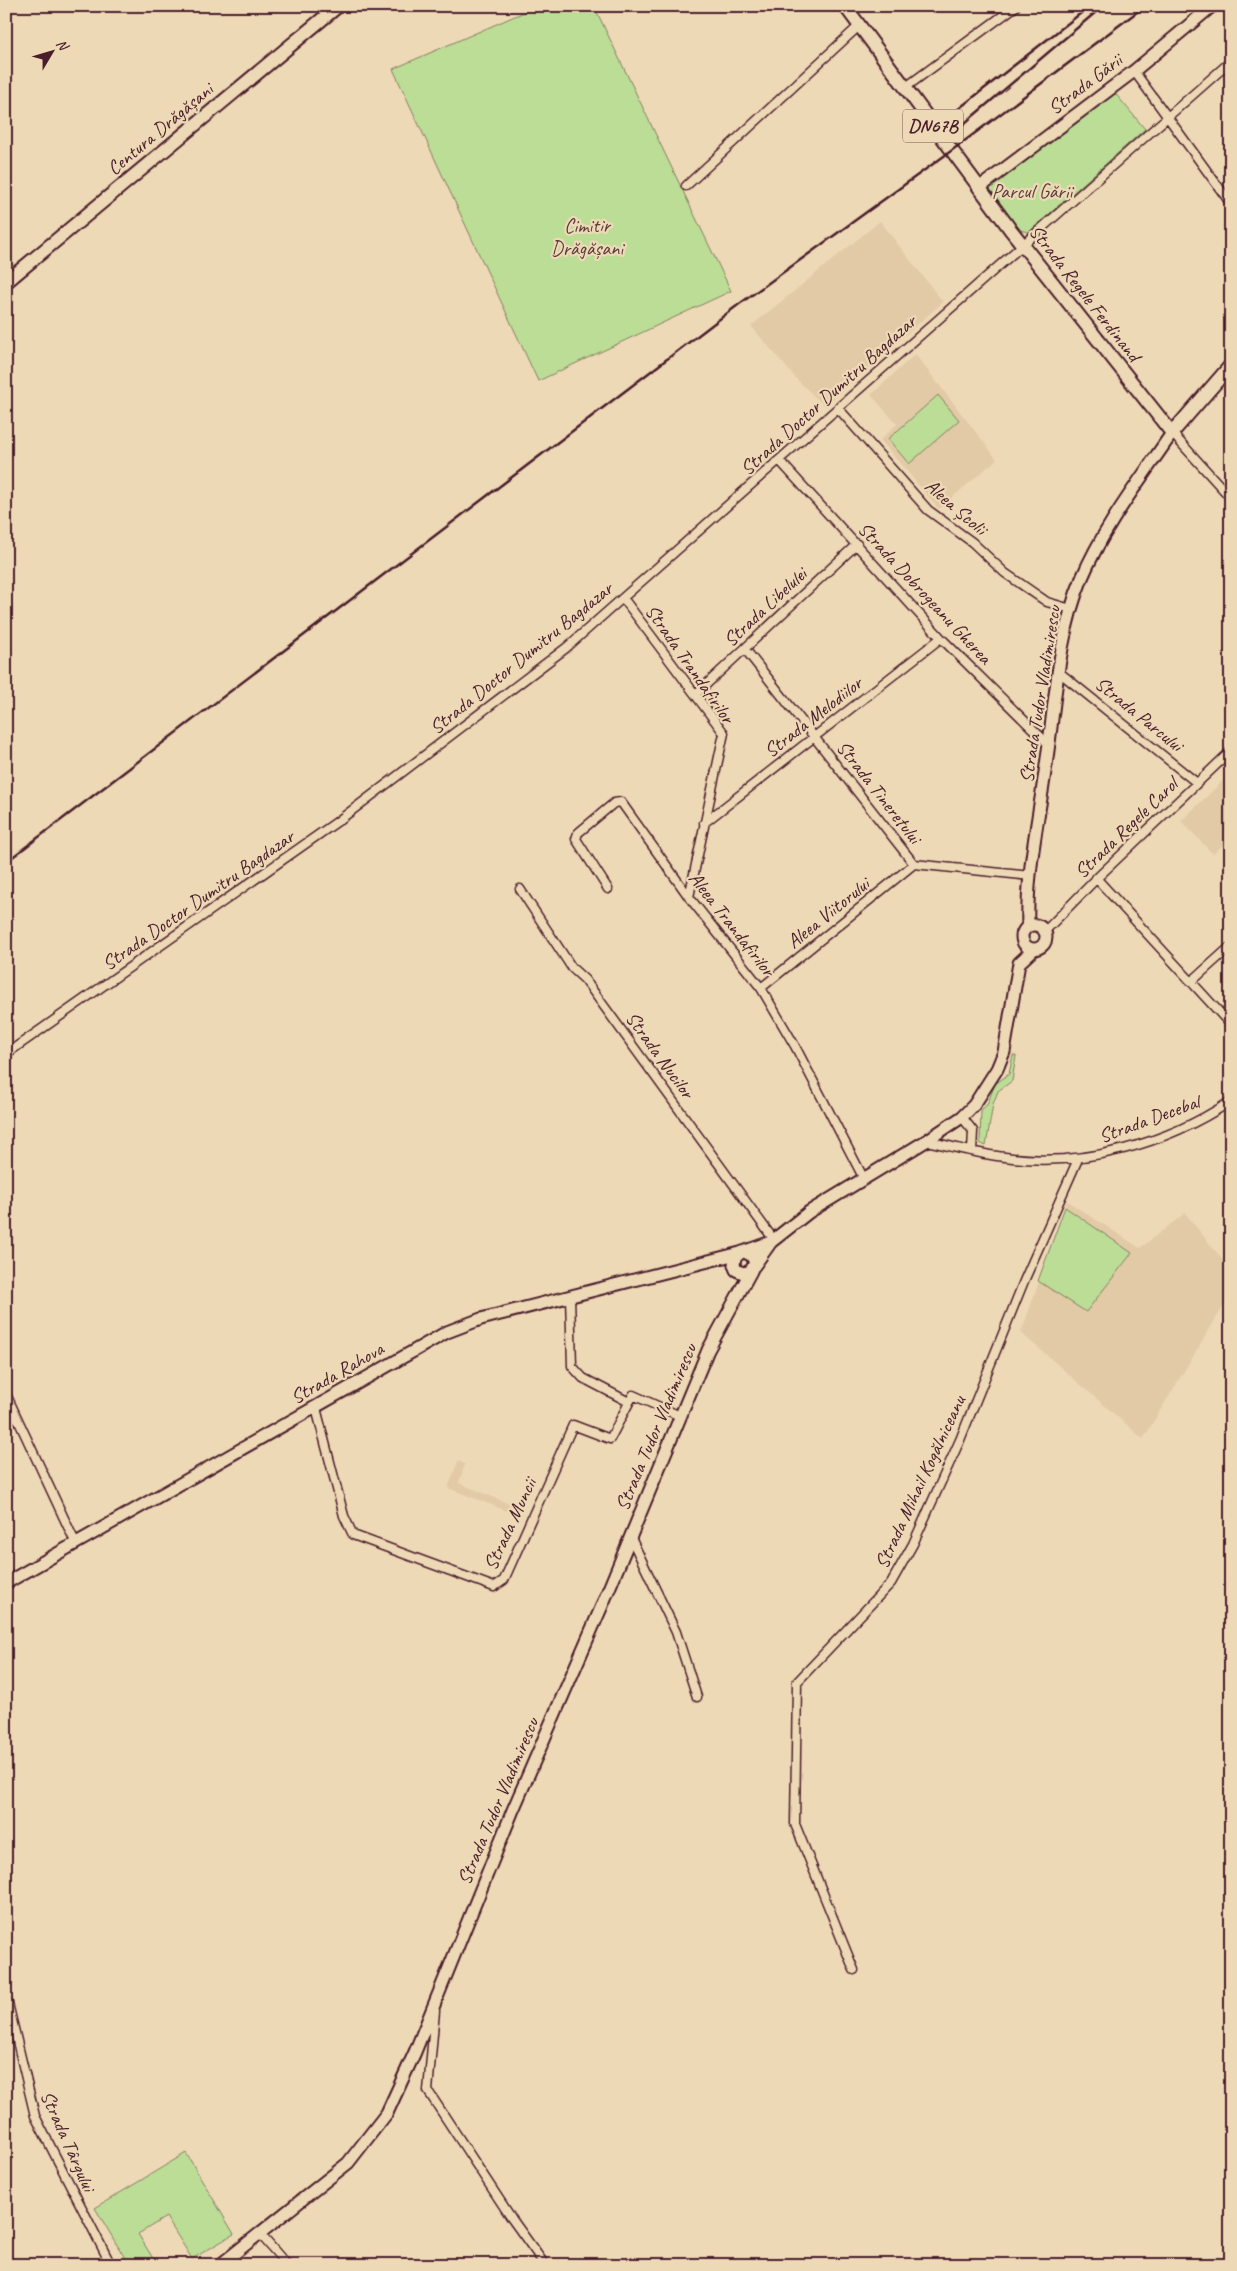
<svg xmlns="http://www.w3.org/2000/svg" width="1237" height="2271" font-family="Caveat,sans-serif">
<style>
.built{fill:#e3caa7}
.green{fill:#bcdd96;stroke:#837e60}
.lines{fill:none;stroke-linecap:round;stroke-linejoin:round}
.street-casing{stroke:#4a1f2b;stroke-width:11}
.secondary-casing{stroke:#4a1f2b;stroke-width:15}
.primary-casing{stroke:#4a1f2b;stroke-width:16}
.street{stroke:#eed9b7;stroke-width:8}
.secondary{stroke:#eed9b7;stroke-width:11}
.primary{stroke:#eed9b7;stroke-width:12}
.rail{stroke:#4a1f2b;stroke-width:2.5}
.labels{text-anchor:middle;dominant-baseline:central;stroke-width:4.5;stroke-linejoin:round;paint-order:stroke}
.shield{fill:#eed9b7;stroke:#7b5755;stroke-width:1}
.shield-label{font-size:19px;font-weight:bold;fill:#4a1f2b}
.street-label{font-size:20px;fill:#4a1f2b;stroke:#eed9b7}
.park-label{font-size:20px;fill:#5b3c3b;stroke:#eed9b7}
</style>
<rect width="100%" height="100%" fill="#eed9b7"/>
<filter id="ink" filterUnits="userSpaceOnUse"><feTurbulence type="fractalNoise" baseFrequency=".02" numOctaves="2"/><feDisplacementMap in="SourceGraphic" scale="10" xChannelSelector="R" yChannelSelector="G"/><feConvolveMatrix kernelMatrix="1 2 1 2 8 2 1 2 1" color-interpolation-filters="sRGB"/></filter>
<g filter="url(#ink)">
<path class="built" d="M880 221 943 302 825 406 798 381 751 326Z
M915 354 997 459 939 509 880 440 897 424 871 395Z
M1231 773V838L1213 854 1181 821Z
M1067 1201 1140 1248 1185 1213 1231 1270V1294L1143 1439 1021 1333Z
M458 1461 465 1464 459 1483 510 1504 507 1511 448 1488Z"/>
<path class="green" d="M538 6H594L731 291 538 381 393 69Z
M1114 92 1145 129 1029 232 1019 230 988 187Z
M938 395 959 420 909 464 888 439Z
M1013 1055 1016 1056 1012 1081 998 1091 993 1104 986 1146 980 1143 981 1110 987 1105 995 1084 1009 1074Z
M1065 1207 1132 1253 1086 1312 1038 1281Z
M186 2153 234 2234 192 2259 166 2217 138 2234 157 2265H129L95 2208Z"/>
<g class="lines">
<g class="street-casing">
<path id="street" d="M1134 71 1231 204
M906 87 1016 6
M686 186 860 25
M838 408 928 510 972 542 1005 573 1047 602 1071 609
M1172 433 1231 498
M780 461 941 638 1049 745
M623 598 724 733 689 897
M745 649 914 864 1031 876
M1059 672 1197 783
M696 694 857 544
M704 823 941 638
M1096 878 1231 1025
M520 889 572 968 585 980 774 1240
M608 889 576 839 578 833 614 803 621 802 689 897 761 988 795 1046 863 1177
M1045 931 1099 876 1231 751
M1191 982 1231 946
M761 988 914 864
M6 1054 338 821 566 648 1231 61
M962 1117 973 1131 972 1151
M926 1141C952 1146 978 1154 1005 1157 1082 1168 1167 1144 1231 1101
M570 1296 572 1366 583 1378 629 1402
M6 1394 76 1544
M316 1408 344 1516 353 1535 494 1587 504 1580 573 1425 610 1439 633 1395 680 1416
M630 1536 676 1632 697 1697
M854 1970 795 1824 797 1682 891 1583 913 1544 960 1440 1024 1281 1078 1159
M6 1995 35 2116 111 2265
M435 2011 428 2091 512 2219 545 2265
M260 2234 287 2265"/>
</g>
<g class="secondary-casing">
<path id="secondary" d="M979 188 1134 71 1212 6
M1022 937a12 12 0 1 1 24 0a12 12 0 1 1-24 0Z
M1028 927C1026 876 1038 822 1045 772 1055 708 1057 638 1082 578 1104 526 1141 479 1172 433
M744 1252 751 1255 755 1262 751 1271 743 1273 736 1270 734 1265 735 1258 740 1253 771 1242
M754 1266 771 1242 809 1212 926 1141 962 1117 974 1105 997 1069 1004 1052 1019 963 1034 949
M6 1583 447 1332 481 1319 740 1253
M220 2265 348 2163 387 2113 415 2052 513 1810 601 1608 708 1350 751 1271"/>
</g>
<g class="primary-casing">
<path id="primary" d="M845 6 1010 229 1172 433 1231 365
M6 282 338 6"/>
</g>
<use href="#street" class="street"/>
<use href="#secondary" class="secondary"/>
<use href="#primary" class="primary"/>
<path class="rail" d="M957 110 1090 6
M959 128 1103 6
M6 862 738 305 951 151 1145 6"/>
</g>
</g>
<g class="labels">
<rect class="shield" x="903" y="109.5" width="60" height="33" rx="4"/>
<g class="shield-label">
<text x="933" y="126">DN67B</text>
</g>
<g class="street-label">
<text transform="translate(1085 84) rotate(-37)">Strada Gării</text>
<text transform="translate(160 129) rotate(-40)">Centura Drăgășani</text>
<text transform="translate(1085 293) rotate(52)">Strada Regele Ferdinand</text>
<text transform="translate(828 395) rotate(-42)">Strada Doctor Dumitru Bagdazar</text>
<text transform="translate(956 507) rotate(41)">Aleea Școlii</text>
<text transform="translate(925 593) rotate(47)">Strada Dobrogeanu Gherea</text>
<text transform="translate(765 607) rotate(-43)">Strada Libelulei</text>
<text transform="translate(521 658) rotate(-39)">Strada Doctor Dumitru Bagdazar</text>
<text transform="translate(690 664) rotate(55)">Strada Trandafirilor</text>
<text transform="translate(1040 694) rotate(-81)">Strada Tudor Vladimirescu</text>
<text transform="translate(1139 714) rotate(39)">Strada Parcului</text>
<text transform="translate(813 717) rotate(-38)">Strada Melodiilor</text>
<text transform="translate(879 792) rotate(52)">Strada Tineretului</text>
<text transform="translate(1126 828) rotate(-44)">Strada Regele Carol</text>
<text transform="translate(198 900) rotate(-35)">Strada Doctor Dumitru Bagdazar</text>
<text transform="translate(828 913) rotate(-39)">Aleea Viitorului</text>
<text transform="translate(732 924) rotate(52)">Aleea Trandafirilor</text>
<text transform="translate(660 1055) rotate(54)">Strada Nucilor</text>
<text transform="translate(1149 1119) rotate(-20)">Strada Decebal</text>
<text transform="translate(337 1373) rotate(-30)">Strada Rahova</text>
<text transform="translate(656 1427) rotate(-67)">Strada Tudor Vladimirescu</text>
<text transform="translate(920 1482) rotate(-65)">Strada Mihail Kogălniceanu</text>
<text transform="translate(510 1524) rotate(-65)">Strada Muncii</text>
<text transform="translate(498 1801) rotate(-67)">Strada Tudor Vladimirescu</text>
<text transform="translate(68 2141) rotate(66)">Strada Târgului</text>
</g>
<g class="park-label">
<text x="1032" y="191">Parcul Gării</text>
<text x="587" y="225">Cimitir<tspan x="587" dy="23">Drăgășani</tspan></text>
</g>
</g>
<rect width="1237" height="2271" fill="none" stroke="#eed9b7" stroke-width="25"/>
<rect x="12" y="12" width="1212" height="2246" fill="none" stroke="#4a1f2b" stroke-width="2" filter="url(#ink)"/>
<g transform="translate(52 52) rotate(52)" stroke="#eed9b7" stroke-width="4" paint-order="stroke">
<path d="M0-4L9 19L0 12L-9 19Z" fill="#4a1f2b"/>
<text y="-8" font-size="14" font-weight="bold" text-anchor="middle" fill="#4a1f2b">N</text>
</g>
</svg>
